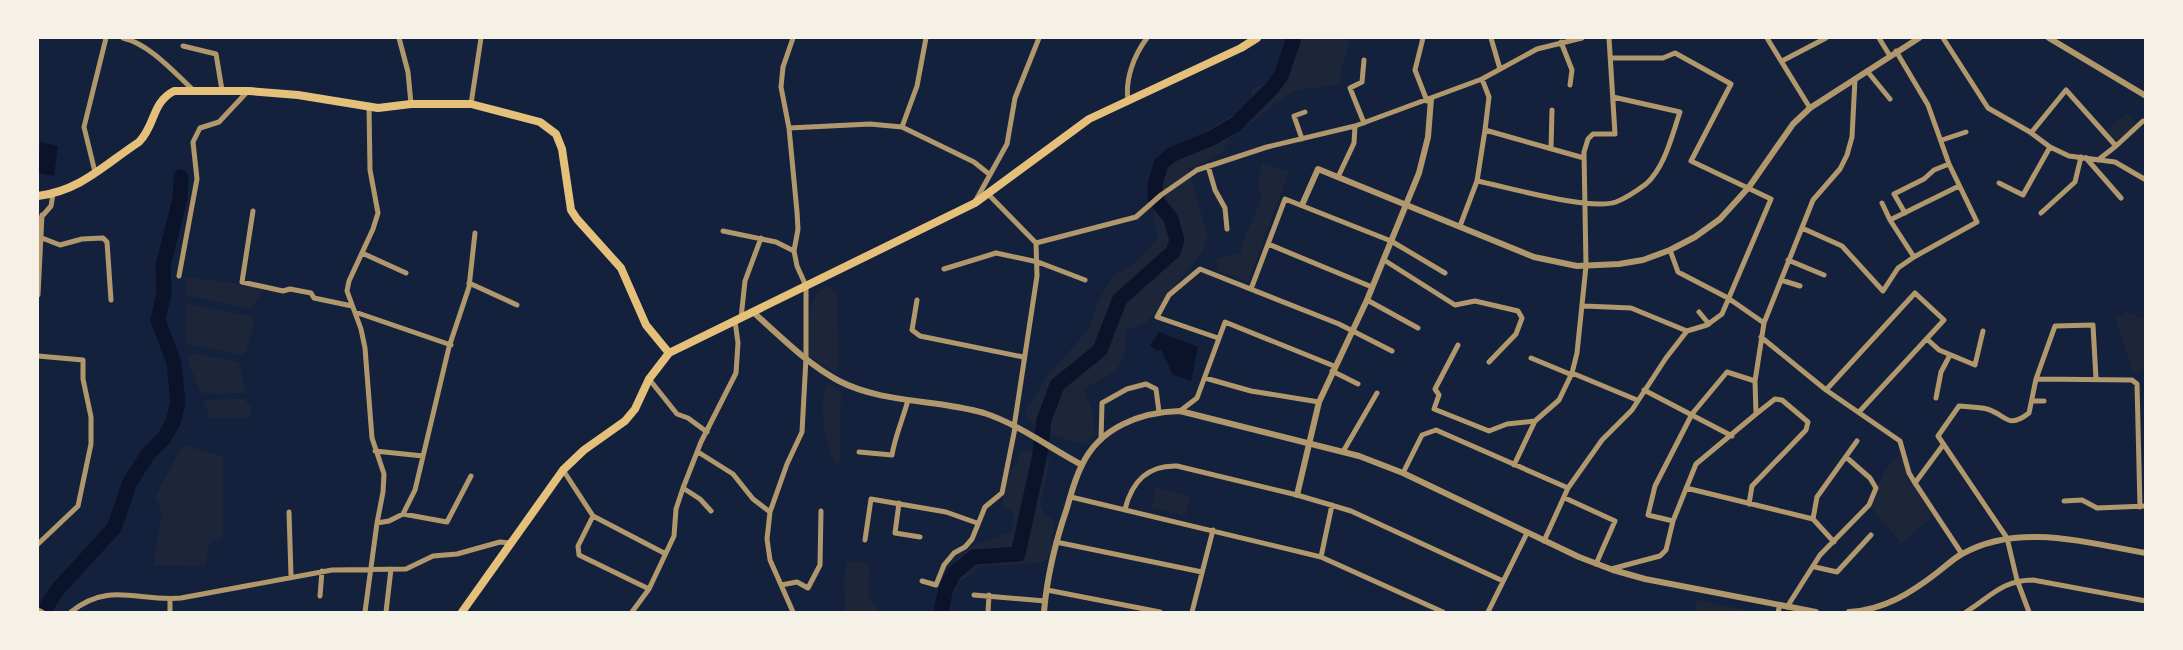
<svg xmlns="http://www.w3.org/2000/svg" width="2183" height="650" font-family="'Public Sans',sans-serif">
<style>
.green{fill:#1d2539}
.water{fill:#0b132b}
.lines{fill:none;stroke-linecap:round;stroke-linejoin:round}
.river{stroke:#0b132b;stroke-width:15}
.minor{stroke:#b1986c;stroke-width:5}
.tertiary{stroke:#b1986c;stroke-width:6}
.primary{stroke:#e5c07b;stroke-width:8}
</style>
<rect width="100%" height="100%" fill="#14213d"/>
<path class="green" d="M1298 38H1343L1350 44 1341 67 1340 84 1294 91 1229 138 1223 152 1188 169 1208 236 1202 252 1147 322 1126 331C1127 368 1116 373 1083 388L1093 412 1095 436 1084 445 1036 429 1024 413 1048 375 1089 329 1098 301 1113 276 1139 260 1158 237C1152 217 1153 212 1158 193 1173 139 1210 132 1251 103L1252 89 1289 69Z
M2127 114 2137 124 2112 144 2103 132Z
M1262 163 1289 172 1248 282 1218 271 1216 258 1241 253 1243 241 1262 197 1258 186Z
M186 277 266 287 251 309 185 295Z
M828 286 837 293 839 362 836 373 808 355C809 332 804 296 828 286Z
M186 304 251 316 254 323 246 352 240 355 188 344 185 339Z
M2126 312 2145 319V368L2134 374 2115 318Z
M191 353 239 362 246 393H201L187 358Z
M829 383 841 392 840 460 836 466C827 446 815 403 829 383Z
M244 399 251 407 250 418H210L203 400Z
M183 445 223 456V538L210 542 205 566 153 565 162 512 155 497Z
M1035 450 1050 460 1040 504 1044 514 1055 521 1050 557 1040 563 983 566 957 583 949 612H934L942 578 959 557 973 545 1011 532 1014 513 1002 505 1009 471 1017 464 1018 453Z
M1900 454 1913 485 1933 516 1901 543 1869 505 1886 469Z
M1156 488 1190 496 1185 516 1152 508Z
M847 561 863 562 869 568 868 598 880 612H845L844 579Z
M1696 600 1757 612H1695Z"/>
<path class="water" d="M40 142 58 146 54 176 38 173Z
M1159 332 1198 347 1191 381 1173 375 1161 349 1157 351 1150 345Z"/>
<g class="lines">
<path class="river" d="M43 612 58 589 114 528 130 482 148 454 164 438 173 422 178 403 174 363 158 320 164 293 163 266 180 199 181 177
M941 612 946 588 954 573 974 557 1018 554 1040 454 1044 420 1057 385 1100 350 1120 299 1173 252 1177 240 1171 219 1155 198V184L1161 164 1171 155 1212 138 1236 124 1272 88 1281 76 1294 38"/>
<path class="minor" d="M123 38C149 44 173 71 192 89
M399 38 408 72 411 104
M793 38 783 67 781 87 789 128 797 212 798 229 794 251 797 266 806 286V358L802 432 787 464 770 512 767 539 770 560 793 612
M1423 38 1415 70 1427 101
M1491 38 1500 69
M1767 38 1810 108
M1879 38 1890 56
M1943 38 1988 108 2030 132 2050 147 2069 156 2115 162 2146 180
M1561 42 1572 70 1570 85
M183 46 216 54 222 90
M1782 61 1826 38
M1867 71 1890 99
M1482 79 1489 97 1485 130 1584 158
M1128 100C1125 79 1134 55 1147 38
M471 104 481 38
M1364 123 1350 88 1362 82 1364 60
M902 127 917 86 926 38
M789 128 870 124 902 127 974 162 989 174
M1485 130 1477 181C1507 187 1590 211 1616 202 1626 198 1638 190 1646 184 1665 167 1672 135 1680 112L1613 97
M2031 133 2066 90 2116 146 2098 160
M1302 139 1294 116 1305 112
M1942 140 1966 132
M2116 146 2143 121H2146
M1551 149 1552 110
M2086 158 2121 198
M1208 166 1215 190 1225 208 1227 229
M95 172 84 127 106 38
M1338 177 1354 143 1355 126
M1999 183 2023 195 2050 147
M988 194 1036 243 1037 276 1014 427
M976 200 1007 144 1015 98 1039 38
M1882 203 1890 220 1914 257
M253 211 242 282 283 291 290 289 311 293 314 298 352 306
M1905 213 1894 194 1924 179 1934 170 1949 164
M2041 213 2075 182 2081 157
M1890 220 1959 186
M38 221 51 206 53 194
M1460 226 1477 181
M1802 228 1842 246 1883 291 1898 268 1914 257 1977 222 1949 164 1928 105 1896 51
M723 231 776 242 794 251
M42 238 60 245 82 239 103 238 107 242 111 300
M1036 243 1136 217 1161 195 1197 170 1267 147 1355 126 1482 79 1537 49 1582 38
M1268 244 1372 287
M1670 250 1678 272 1728 298 1764 323
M362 253 406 273
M1384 260 1455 305 1475 301 1518 311 1522 318 1516 334 1489 362
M1788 260 1824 275
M944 269 996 253 1038 262 1085 280
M179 276 197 179 193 142 200 128 219 122 248 91
M1781 280 1800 286
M469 283 517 305
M1251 289 1285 199 1391 241 1445 273
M38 295 42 215
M917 300 912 330 920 336 1023 357
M1367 300 1418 328
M1584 306 1631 308 1687 331
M355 312 451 345
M1699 312 1709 324
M741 318 745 281 761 238
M1761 337 1826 390 1900 441 1909 473 1915 483 1962 554
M1218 338 1157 317 1169 295 1200 269 1339 324 1392 351
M1927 339 1939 350 1975 365 1983 331
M1458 345 1435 389 1439 395 1434 409 1489 431 1507 424 1535 421
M38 356 83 360V379L91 417V444L78 506 38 544
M1531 358 1572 375
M1332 371 1358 384
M1572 373 1637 400
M1205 378 1251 391 1319 402
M649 379 677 414 688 418 707 432
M2036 379 2132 380 2137 384 2140 507
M1644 390 1732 436
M1826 390 1915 293 1944 320 1859 412
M1936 398 1941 372 1950 355
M2033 401H2044
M1180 411 1197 398 1225 322 1334 366
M1101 440 1102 403 1127 389 1146 384 1156 389 1159 412
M1344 450 1377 393
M375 451 423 456
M698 452 733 474 753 499 770 512
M859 452 892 455C895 436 903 419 908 400
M1514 465 1535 421 1559 400 1572 373 1577 353 1586 266 1584 152 1588 139 1593 134H1615L1609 38
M563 470 593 516 664 553
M1403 473 1422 435 1436 430 1568 488
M1915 483 1943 445
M683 488 700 499 711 511
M1686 488 1813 519 1834 542
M1071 497 1321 557 1443 612
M1565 498 1615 521 1596 564
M2064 501 2082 500 2097 508 2146 506
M899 503 895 533 920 537
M1749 504 1752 486 1806 430 1808 422 1782 400 1775 399 1756 414
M1125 509C1132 482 1147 465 1177 466L1297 495 1351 511 1503 581
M289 512 291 576
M403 514 447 522 471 476
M593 516 578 546 579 555 649 589
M1813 519 1817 497 1857 441
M1673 521 1648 515 1655 486 1692 414 1727 372 1755 381
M377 523 389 521 403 514 415 490 449 347 469 287 475 233
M865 540 871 499 946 512 977 523
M1544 541 1568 488 1602 440 1632 410 1666 358 1687 331 1707 325 1722 314 1771 199 1691 161 1731 84 1675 53 1663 58H1611
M1056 542 1202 572
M1321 557 1332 505
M1815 567 1837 572 1871 535
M1611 569 1660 556 1666 550 1673 521 1696 464 1756 414 1755 381 1764 323 1813 200 1840 169 1847 155 1852 137 1855 79
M922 581 936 585 944 565 954 553 965 547 972 539 985 507 1002 493 1015 428
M781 585 797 582 808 588 820 565 821 511
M1047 590 1160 612
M974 595 1045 601
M320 596 322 571
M1787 607 1820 555 1869 505 1876 488 1870 478 1846 457
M38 610 42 612
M71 612C109 581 138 602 181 598L332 570 406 569 433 556 457 554 500 542 511 543
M170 612V599
M365 612 377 523 383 492 384 474 372 438 365 348 361 329 347 291 349 281 373 229 378 213 370 170 369 107
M386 612 391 569
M632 612 649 589 674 536 676 509 683 488 701 442 736 373 738 343 735 321
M988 612 989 595
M1192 612 1213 530
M1488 612 1527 533
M1778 612 1780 605
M1966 612C1990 597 2003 580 2033 580L2146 601
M2029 612 2017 580 2007 538 1938 436 1959 406C1968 407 1978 407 1987 409 2007 415 2007 430 2029 413L2036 379 2055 326 2093 325 2096 379"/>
<path class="tertiary" d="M2049 38 2146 96
M1302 205 1318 169 1534 257 1577 266 1619 264 1643 260 1670 250 1695 237 1720 219 1749 187 1793 124 1810 108 1919 38
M753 312C780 336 807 364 839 381 884 404 937 399 984 413 1018 424 1050 448 1082 465
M1297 495 1319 402 1367 300 1419 173 1428 137 1431 99
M1044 612C1047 576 1055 543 1067 508 1071 494 1075 478 1082 465 1100 427 1141 412 1180 411L1359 456 1403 473 1579 557 1613 570 1645 579 1816 612
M1849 612C1884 610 1911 593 1938 572 1946 566 1954 558 1962 554 2019 522 2086 543 2146 553"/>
<path class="primary" d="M38 196C80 191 104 165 139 142 156 125 151 103 174 91H249L298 95 378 108 411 104H471L540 122 556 134 562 149 571 210 577 219 621 268 646 325 669 353
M462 612 563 470 584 450 625 421 635 409 649 379 669 353 975 203 1089 119 1241 48 1257 38"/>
</g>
<rect width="2183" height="650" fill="none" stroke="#f6f1e7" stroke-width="78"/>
</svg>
